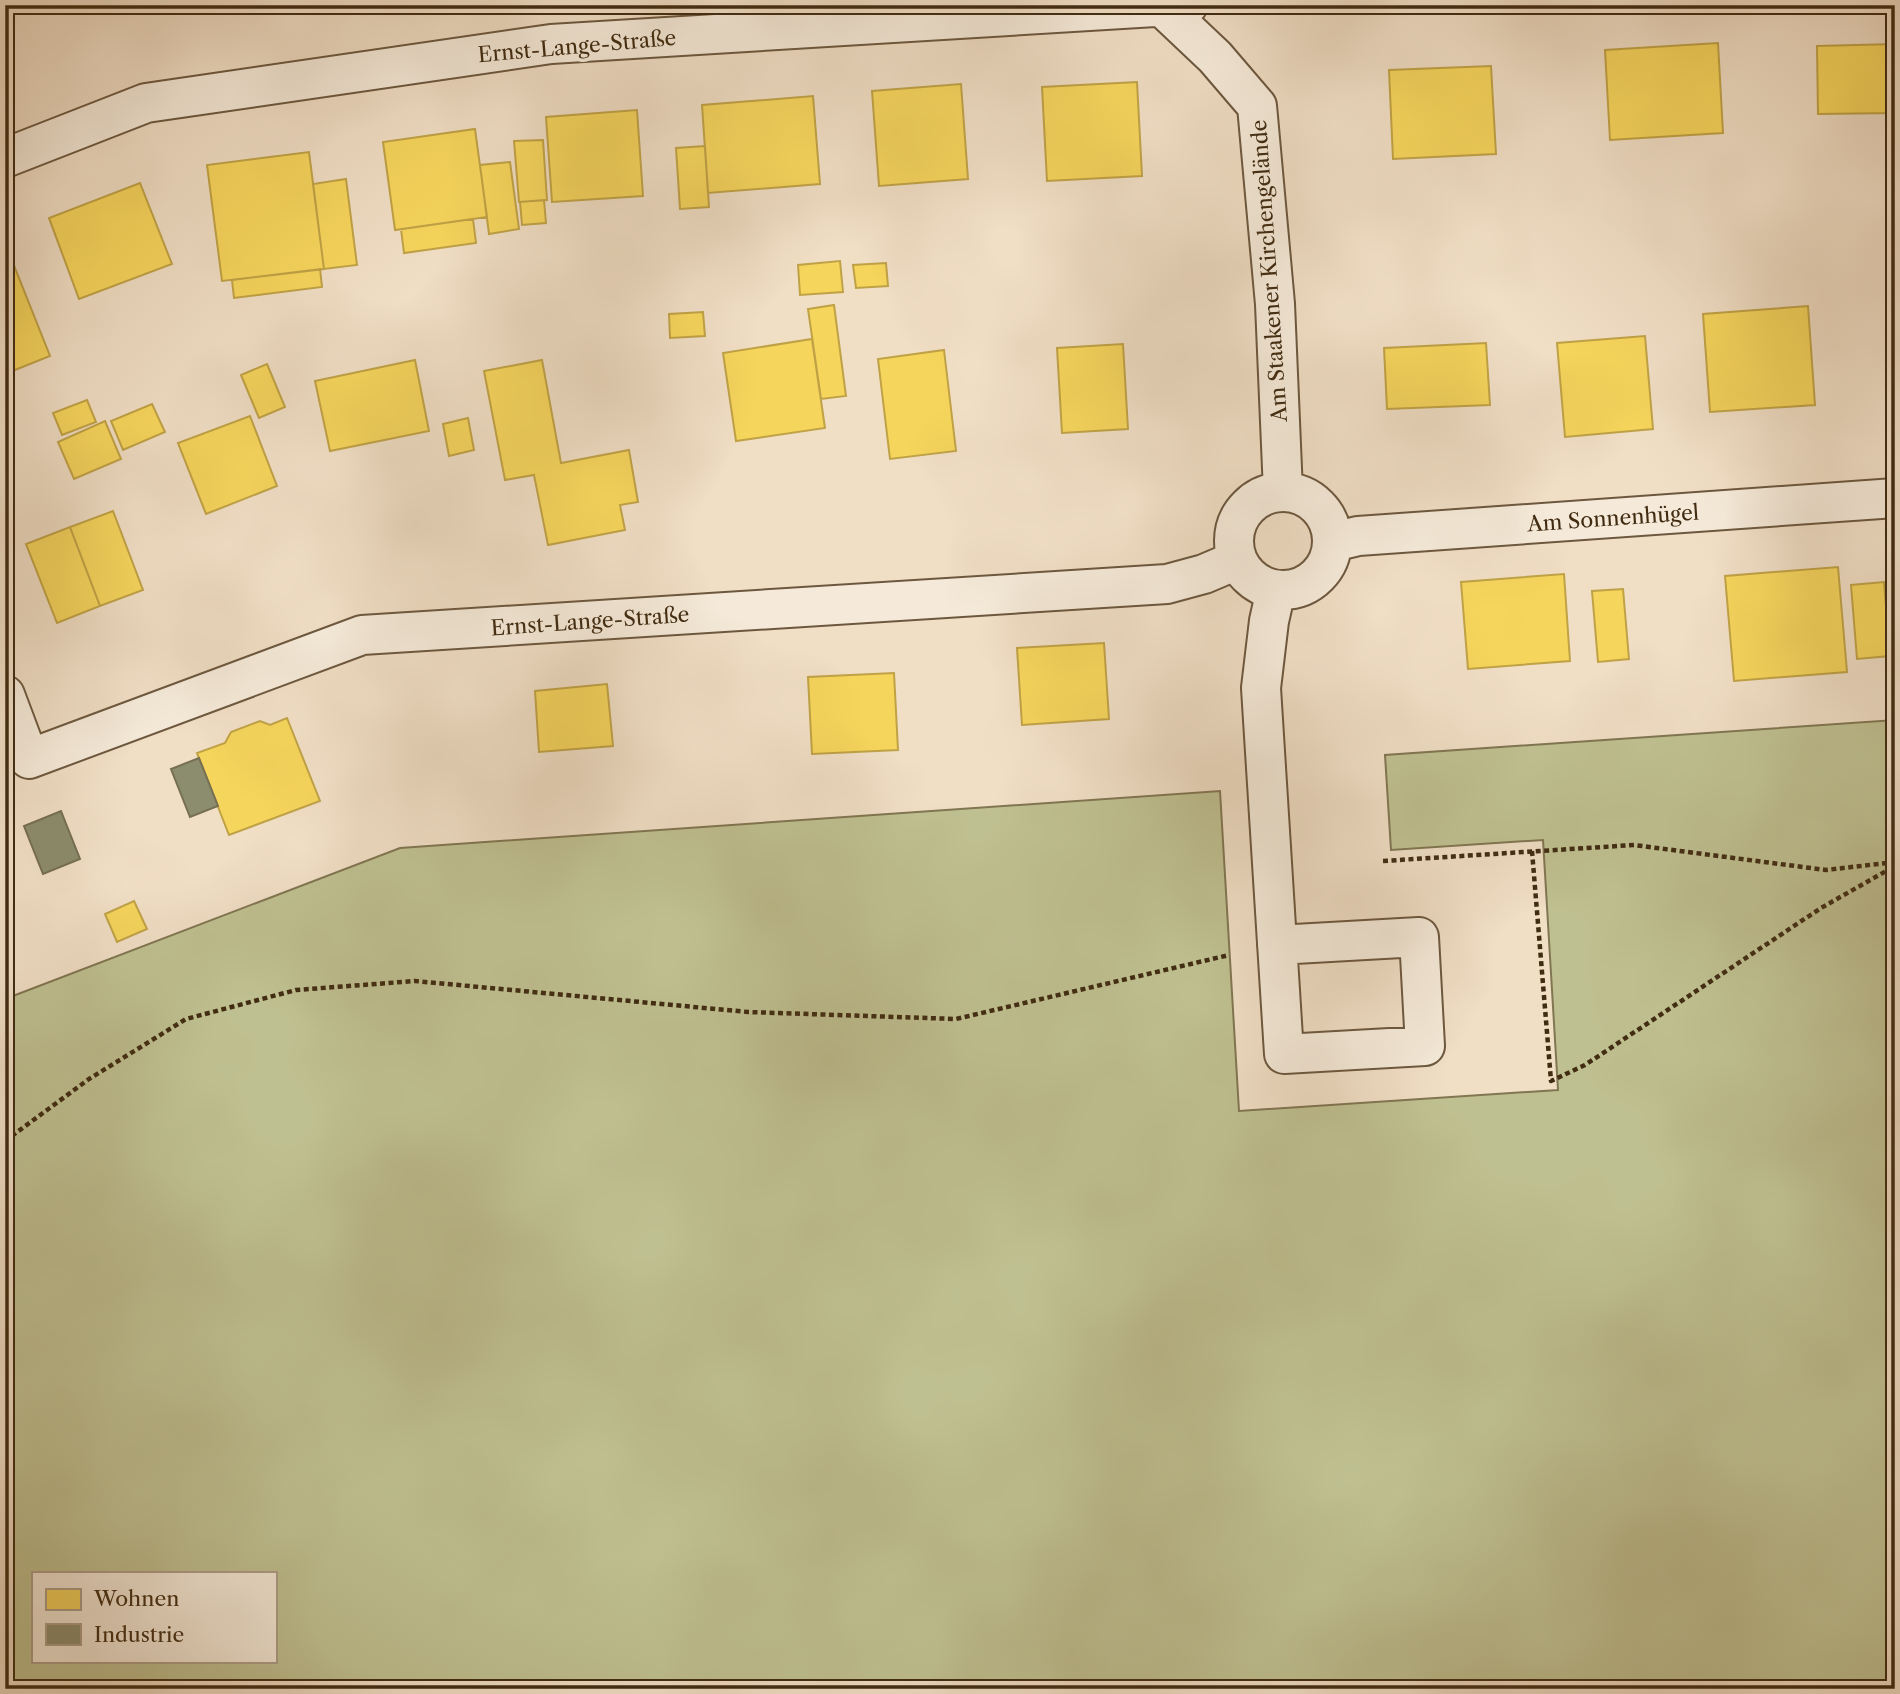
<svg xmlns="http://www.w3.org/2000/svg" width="1900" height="1694" font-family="'Libre Caslon Text',serif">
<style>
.green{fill:#bfc091;stroke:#807652;stroke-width:2;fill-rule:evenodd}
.homes{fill:#f6d55c;stroke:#c0a246;stroke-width:2}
.industry{fill:#8c8c6e;stroke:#766f52;stroke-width:2}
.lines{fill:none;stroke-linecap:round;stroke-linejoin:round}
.minor-casing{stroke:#6d583f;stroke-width:42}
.path{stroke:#412c12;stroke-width:4.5;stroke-dasharray:5 3.5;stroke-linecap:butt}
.minor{stroke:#f5ead9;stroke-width:38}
.labels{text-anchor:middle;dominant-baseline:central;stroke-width:7;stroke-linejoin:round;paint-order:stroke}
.street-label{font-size:21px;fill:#412c12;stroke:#f5ead9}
</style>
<rect width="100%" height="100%" fill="#f0dec5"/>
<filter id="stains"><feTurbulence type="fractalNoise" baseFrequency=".00286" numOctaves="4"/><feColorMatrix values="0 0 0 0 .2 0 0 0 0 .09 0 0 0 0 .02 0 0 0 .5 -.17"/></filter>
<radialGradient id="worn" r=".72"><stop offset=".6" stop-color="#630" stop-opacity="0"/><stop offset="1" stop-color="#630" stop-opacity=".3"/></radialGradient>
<path class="green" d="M1895 720V1689H5V999L400 848 1220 791 1239 1111 1558 1090 1543 840 1391 850 1385 755ZM33 1573H275V1661H33Z"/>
<path class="homes" d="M1718 43 1723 133 1610 140 1605 50Z
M1895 44V113L1818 114 1817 46Z
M1491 66 1496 154 1393 159 1389 70Z
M1137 82 1142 176 1047 181 1042 87Z
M961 84 968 179 879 186 872 91Z
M813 96 820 184 708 193 702 105Z
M637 110 643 196 552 202 546 117Z
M475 129 487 217 395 230 383 142Z
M543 140 547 200 519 202 514 141Z
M705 146 709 207 680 209 676 148Z
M309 152 324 269 222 281 207 165Z
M510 162 519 229 489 234 480 165Z
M346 179 357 265 324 269 313 184Z
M140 183 172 264 79 299 49 218Z
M544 200 546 223 522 225 520 202Z
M473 219 476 243 404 253 401 229Z
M9 253 50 356 5 374V255Z
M840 261 843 292 800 295 798 265Z
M886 263 888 286 856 288 853 265Z
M320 269 322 287 234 298 232 280Z
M834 305 846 396 821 399 808 309Z
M1808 306 1815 405 1710 412 1703 314Z
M703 312 705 336 670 338 669 314Z
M1645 336 1653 429 1565 437 1557 343Z
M812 339 825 428 736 441 723 353Z
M1486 343 1490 405 1387 409 1384 348Z
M1123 344 1128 429 1062 433 1057 348Z
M944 350 956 451 890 459 878 359Z
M415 360 429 431 330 451 315 381Z
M542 360 561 463 629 450 638 502 620 505 625 530 548 545 534 475 505 480 484 371Z
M267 364 285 407 259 418 241 375Z
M87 400 96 422 62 435 53 413Z
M152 404 165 432 123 450 111 421Z
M250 416 277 486 206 514 178 443Z
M468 418 474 450 449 456 443 424Z
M105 421 121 459 74 479 58 442Z
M113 511 143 590 100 606 70 527Z
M70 527 100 606 57 623 26 544Z
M1838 567 1847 672 1734 681 1725 576Z
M1564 574 1570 661 1468 669 1461 582Z
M1884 582 1890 656 1857 659 1851 585Z
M1623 589 1629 659 1598 662 1592 591Z
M1104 643 1109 719 1022 725 1017 648Z
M894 673 898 750 812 754 808 677Z
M607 684 613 746 539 752 535 691Z
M287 718 320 801 229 835 197 753 225 743 231 732 260 721 270 725Z
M134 901 147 929 117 942 105 914Z"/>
<path class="industry" d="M199 758 218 806 190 817 171 769Z
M61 811 80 859 43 874 24 826Z"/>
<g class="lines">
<g class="minor-casing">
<path id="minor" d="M1160 5 1215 57 1257 106 1275 304 1283 492
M5 158 146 103 551 44 1188 5
M1234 541a49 49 0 1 1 98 0a49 49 0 1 1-98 0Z
M1333 542 1358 536 1895 498
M1276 590 1269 621 1261 688 1284 1054 1425 1046 1419 937 1277 945
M5 695 29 759 362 635 1167 584 1204 574 1237 560"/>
</g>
<path class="path" d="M1532 851 1551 1081 1585 1065 1821 908 1895 866
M1383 861 1634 845 1826 870 1895 862
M5 1141 89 1079 186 1019 296 990 415 981 748 1012 956 1019 1229 955"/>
<use href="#minor" class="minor"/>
</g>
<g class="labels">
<g class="street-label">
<text transform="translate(577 46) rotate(-5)">Ernst-Lange-Straße</text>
<text transform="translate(1269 271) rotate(-94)">Am Staakener Kirchengelände</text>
<text transform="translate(1613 518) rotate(-4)">Am Sonnenhügel</text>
<text transform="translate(590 621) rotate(-4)">Ernst-Lange-Straße</text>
</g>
</g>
<rect width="1900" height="1694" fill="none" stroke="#f0dec5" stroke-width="28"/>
<rect x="7" y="7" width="1886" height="1680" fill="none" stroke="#412c12" stroke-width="3.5"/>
<rect x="14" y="14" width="1872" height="1666" fill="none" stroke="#412c12" stroke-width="2"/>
<rect x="32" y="1572" width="245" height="91" fill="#f5ead9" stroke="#ad9e89" stroke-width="2"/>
<rect x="46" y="1589" width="35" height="21" fill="#f6d55c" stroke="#ad9e89" stroke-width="2"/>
<text x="94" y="1606" font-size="21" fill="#412c12">Wohnen</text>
<rect x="46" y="1624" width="35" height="21" fill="#8c8c6e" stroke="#ad9e89" stroke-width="2"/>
<text x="94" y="1642" font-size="21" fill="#412c12">Industrie</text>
<rect width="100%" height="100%" filter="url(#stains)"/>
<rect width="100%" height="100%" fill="url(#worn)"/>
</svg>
